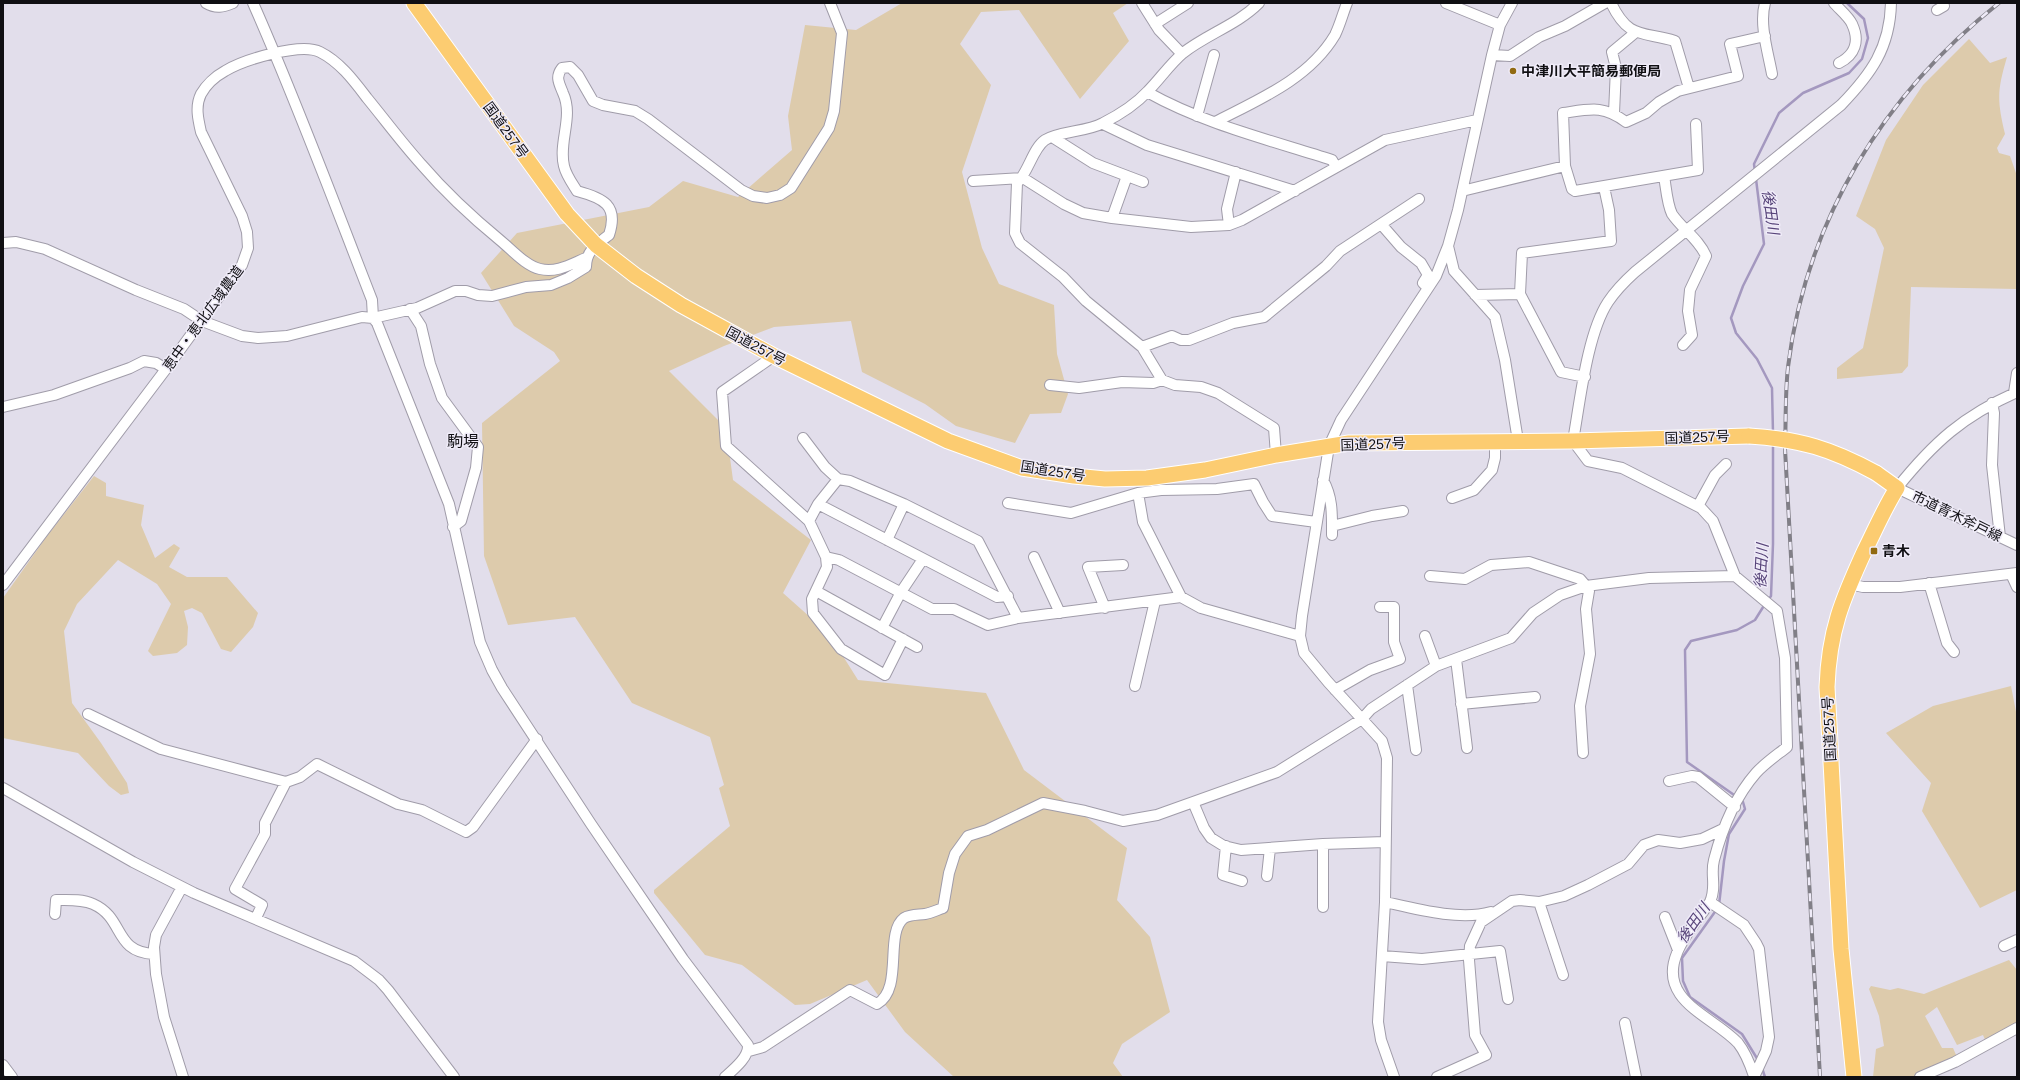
<svg xmlns="http://www.w3.org/2000/svg" width="2020" height="1080" font-family="Arial,'Noto Sans JP',sans-serif">
<style>
.green{fill:#ddcbac}
.lines{fill:none;stroke-linecap:round;stroke-linejoin:round}
.stream{stroke:#a498bf;stroke-width:2.5}
.minor-casing{stroke:#a09ca9;stroke-width:12}
.highway-casing{stroke:#fff;stroke-width:17}
.minor{stroke:#fff;stroke-width:10}
.highway{stroke:#fccc71;stroke-width:15}
.rail-casing{stroke:#817f87;stroke-width:4}
.rail{stroke:#efebf8;stroke-width:2.5;stroke-dasharray:8;stroke-linecap:butt}
.highway-bridge-casing{stroke:#fff;stroke-width:17;stroke-linecap:butt}
.highway-bridge{stroke:#fccc71;stroke-width:15}
.poi-dot{fill:#916a11;stroke:#efebf8;stroke-width:1.5}
.labels{text-anchor:middle;dominant-baseline:central;stroke-width:3;stroke-linejoin:round;paint-order:stroke}
.poi-label{font-size:14px;font-weight:bold;fill:#100f13;stroke:#efebf8;text-anchor:start}
.street-label{font-size:14px;fill:#100f13;stroke:#efebf8}
.water-label{font-size:15px;font-style:italic;fill:#574479;stroke:#efebf8}
.quarter-label{font-size:16px;fill:#100f13;stroke:#efebf8}
</style>
<rect width="100%" height="100%" fill="#e2deeb"/>
<path class="green" d="M902 3H1128L1113 13 1129 41 1080 99 1019 10 981 12 960 44 991 85 962 172 982 248 999 284 1054 305 1057 354 1068 394 1061 413 1030 414 1015 443 956 426 925 404 862 372 851 321 774 327 724 346 669 371 726 428 733 480 811 540 783 593 829 634 858 680 986 693 1024 770 1127 848 1117 900 1150 937 1170 1012 1122 1044 1113 1063 1123 1077H954L905 1032 867 980 810 1004 795 1005 742 965 705 955 654 893V890L730 826 719 788 724 785 710 737 632 703 575 617 508 625 484 556 482 423 560 361 554 352 514 326 481 273 517 233 649 207 683 181 738 197 792 150 788 116 805 25 856 30Z
M1969 39 1990 63 2007 57C1997 91 1997 100 2005 134L1997 148 1999 153 2010 156 2017 176V289L1911 287 1908 366 1902 373 1837 379V368L1863 348 1884 248 1875 229 1856 216 1886 140 1923 85Z
M94 476 106 483V496L144 505 141 525 155 558 174 544 180 548 169 567 187 577H227L258 613 253 627 231 652 221 649 202 613 192 608 184 611 188 627 187 645 177 653 153 656 148 651 171 604 157 584 118 560 77 604 64 631 72 703 101 743 127 783 129 793 121 795 109 786 78 753 3 738V598L47 536Z
M2011 686 2017 717V890L1980 908 1922 811 1931 783 1886 733 1933 706Z
M2009 960 2017 970V1026L1986 1042 1983 1035 1957 1045 1937 1007 1925 1016 1942 1048H1953L1957 1057 1917 1077H1873L1876 1049 1884 1046 1879 1016 1869 989 1871 986 1890 990 1898 988 1924 994Z"/>
<g class="lines">
<path class="stream" d="M1755 172 1754 164 1779 113 1803 93 1849 73 1862 59 1868 38 1864 19 1847 3
M1756 179 1764 244 1743 286 1731 318 1736 333 1757 359 1772 388 1773 433
M1768 600 1771 596 1773 544V444
M1737 797 1687 762 1685 650 1691 641 1737 630 1755 620 1765 604
M1719 905 1724 861 1729 834 1745 809 1743 802 1741 800
M1717 909 1682 958 1683 981 1690 997 1742 1034 1758 1060
M1762 1068 1765 1077"/>
<g class="minor-casing">
<path id="minor" d="M206 3C216 9 223 7 233 3
M253 3C296 100 333 200 372 300L373 318 377 323 449 504 480 642 492 670 502 688 591 824 683 959 748 1045C749 1057 734 1069 725 1077
M1142 3 1159 30 1182 54
M1259 3C1237 25 1207 34 1183 53 1170 64 1160 79 1148 91 1136 104 1119 115 1103 123 1087 132 1059 131 1045 140 1033 148 1028 173 1017 183L1015 233 1020 243 1063 277 1086 301 1142 347 1162 380 1175 385 1201 387 1218 393 1274 428 1276 455
M1446 3 1500 25
M1611 3C1629 40 1642 31 1675 41L1689 88
M1765 3C1759 24 1768 52 1772 74
M1834 3C1839 9 1849 17 1852 24 1860 41 1855 55 1839 63
M1937 10 1944 6 1942 3
M1155 24 1188 3
M1492 55 1510 56 1539 37 1565 26 1605 3
M1147 92C1204 124 1270 140 1332 160L1336 167
M1614 113 1616 68 1612 52 1636 32
M1197 116 1214 55
M1215 122C1258 100 1309 79 1335 35 1340 25 1343 13 1347 3
M1103 124 1147 145 1295 191
M1052 137 1093 163 1143 182
M1565 166 1563 113C1591 109 1603 105 1626 122L1646 113 1659 102 1678 91 1738 76 1730 44 1765 36
M1664 176C1666 187 1667 204 1672 214 1682 229 1699 239 1706 256L1690 290 1688 311 1692 335 1683 345
M973 181 1023 178 1064 204 1083 213 1112 218 1191 227 1229 225 1242 220 1385 140 1477 120
M1462 191 1565 166 1572 189 1575 191 1698 170 1696 124
M1112 218 1127 176
M1381 224 1401 247 1421 263 1428 275 1423 283 1428 288
M1229 225 1227 209 1236 172
M3 243 16 242 45 249 136 290 184 309 202 321 242 336 258 338 287 336 362 317 373 318 417 308 455 291H466L478 295 492 296 526 287 551 285 568 278 586 267C586 251 596 245 609 235 619 205 603 198 577 191 572 183 566 175 564 166 558 142 574 117 563 93 559 83 555 77 562 68L570 67 578 75 593 101 603 105 635 111 648 119 741 190 753 196 767 198 780 195 791 188 829 128 834 111 842 33 830 3
M1448 246 1454 271 1495 317 1505 360 1518 441
M1520 294 1561 372 1585 377
M1475 295 1520 294 1522 253 1611 241 1609 210 1604 187
M410 309 421 326 430 364 442 398 478 447 476 468 461 521 453 527
M1142 347 1172 336 1181 340H1189L1233 323 1264 317 1326 266 1340 251 1419 199
M774 356 722 392 726 446 809 521 826 557 827 567 812 599 813 613 841 649 885 675 903 639
M1050 385 1079 388 1122 382 1153 383 1162 380
M2017 392C1963 416 1934 442 1897 488L2017 545
M2014 393 2017 373
M1992 403 1994 413 1992 465 2000 537
M3 407 54 395 130 368 144 361 156 363 166 369
M803 438 825 467 838 479
M1323 480C1333 498 1332 515 1332 535
M1138 493 1143 522 1181 597 1201 608 1300 636
M1452 498 1474 490 1492 470 1495 458V442
M1008 503 1071 513 1138 493 1161 490 1217 489 1254 484 1263 502 1272 516 1316 522
M818 504 997 597 1008 596
M1698 506 1715 475 1726 464
M809 521 818 504 838 479 850 481 904 504 978 541 1018 618
M1332 526 1372 516 1403 511
M887 540 904 504
M826 557 839 560 932 609H954L988 625 1018 618 1181 597
M1034 557 1060 613
M2011 574 2017 587
M1430 576 1465 579 1491 565 1529 562 1580 579 1586 586 1589 591 1586 609 1590 654 1580 706 1583 753
M1929 583 1947 643 1954 652
M1849 584 1863 587H1900L2017 573
M3 585 166 369 242 265 248 248 247 232 242 216 201 132C198 119 195 106 201 94 206 85 216 76 225 71 243 60 301 42 320 52 340 62 354 81 367 98 385 120 402 143 421 164 445 192 473 218 501 241 512 250 526 266 540 269 557 273 571 264 586 258
M816 591 917 647
M1105 608 1088 567 1123 565
M882 628 901 592 923 559
M1425 636 1436 666
M1456 659 1467 748
M1407 685 1416 750
M1135 686 1155 601
M1335 690 1370 670 1400 659 1394 642V607H1380
M1461 704 1535 697
M88 714 161 749 286 782 300 777 317 764 398 804 422 810 466 832 473 827 537 739
M1669 781 1692 776 1698 777 1735 807
M3 788 133 862 194 893 354 961 379 980 388 990 454 1077
M1193 802 1204 828 1211 838 1224 846 1241 850 1323 844 1385 842
M1226 846 1223 875 1242 881
M1267 876 1270 848
M182 887 156 935 154 947 156 974 164 1017 183 1077
M1385 902C1416 909 1460 921 1491 912
M1539 902 1563 975
M1710 902C1699 918 1684 935 1677 953 1657 1001 1713 1016 1738 1043 1746 1053 1750 1064 1754 1076
M1323 907V844
M55 914 56 900C68 900 82 899 93 904 125 918 113 952 154 954
M1665 917 1678 950
M256 918 262 905 235 889 265 834V823L286 782
M2004 946 2017 940
M1382 956 1422 959 1500 951 1508 999
M1625 1023 1636 1077
M749 1051 763 1047 850 990 877 1004C904 989 884 933 904 918 911 914 919 915 925 914 931 913 937 910 943 908L949 873 955 854 968 836 987 830 1043 803 1085 811 1123 821 1157 815 1277 772 1362 719 1371 709 1436 666 1511 638 1533 613 1560 595 1586 586 1649 578 1735 576
M3 1065 12 1077
M1394 1077 1381 1040 1378 1022 1385 902 1387 758 1382 741 1328 682 1304 653 1300 636 1302 616 1329 446 1341 420 1436 276 1448 246 1458 210 1492 55 1500 25 1512 3
M1437 1077 1486 1055 1475 1035 1469 960 1470 946 1481 922 1512 901 1520 900 1539 902 1564 896 1588 885 1628 864 1644 845 1658 840 1680 843 1702 839 1723 829
M1754 1077 1766 1051 1769 1037 1759 949 1756 943 1744 925 1710 902C1717 886 1710 875 1714 860 1722 829 1735 797 1756 773 1765 763 1777 755 1787 747L1785 658 1777 611 1735 576 1713 521 1701 508 1622 468 1588 461 1573 441C1580 402 1587 334 1608 302 1616 290 1625 281 1635 272L1841 105C1871 74 1890 48 1891 3
M1920 1077 1955 1062 2017 1028"/>
</g>
<g class="highway-casing">
<path id="highway" d="M414 3 567 214 596 245 636 276 681 305 774 356 948 441 1022 468 1074 476 1105 479 1147 478 1205 470 1276 455 1349 443 1573 441 1749 436
M1854 1077 1841 949 1827 687C1829 631 1842 600 1865 550 1876 528 1884 509 1897 488L1876 473"/>
</g>
<use href="#minor" class="minor"/>
<use href="#highway" class="highway"/>
<g class="rail-casing">
<path id="rail" d="M1820 1077 1785 449C1786 421 1785 394 1788 367 1806 220 1884 94 1999 3"/>
</g>
<use href="#rail" class="rail"/>
<g class="highway-bridge-casing">
<path id="highway-bridge" d="M1749 436C1800 439 1832 449 1876 473"/>
</g>
<use href="#highway-bridge" class="highway-bridge"/>
</g>
<g class="poi-dot">
<circle cx="1513" cy="71" r="4"/>
<rect x="1870" y="547" width="8" height="8" rx="2"/>
</g>
<g class="labels">
<g class="poi-label">
<text x="1521" y="71">中津川大平簡易郵便局</text>
<text x="1882" y="551">青木</text>
</g>
<g class="street-label">
<text transform="translate(506 130) rotate(54)">国道257号</text>
<text transform="translate(203 318) rotate(-54)">恵中・恵北広域農道</text>
<text transform="translate(756 346) rotate(28)">国道257号</text>
<text transform="translate(1697 437) rotate(-2)">国道257号</text>
<text transform="translate(1373 444) rotate(-2)">国道257号</text>
<text transform="translate(1053 471) rotate(9)">国道257号</text>
<text transform="translate(1957 516) rotate(26)">市道青木斧戸線</text>
<text transform="translate(1829 729) rotate(-93)">国道257号</text>
</g>
<g class="water-label">
<text transform="translate(1771 212) rotate(82)">後田川</text>
<text transform="translate(1761 566) rotate(-87)">後田川</text>
<text transform="translate(1693 923) rotate(-55)">後田川</text>
</g>
<g class="quarter-label">
<text x="463" y="441">駒場</text>
</g>
</g>
<rect width="2020" height="1080" fill="none" stroke="#100f13" stroke-width="8"/>
</svg>
